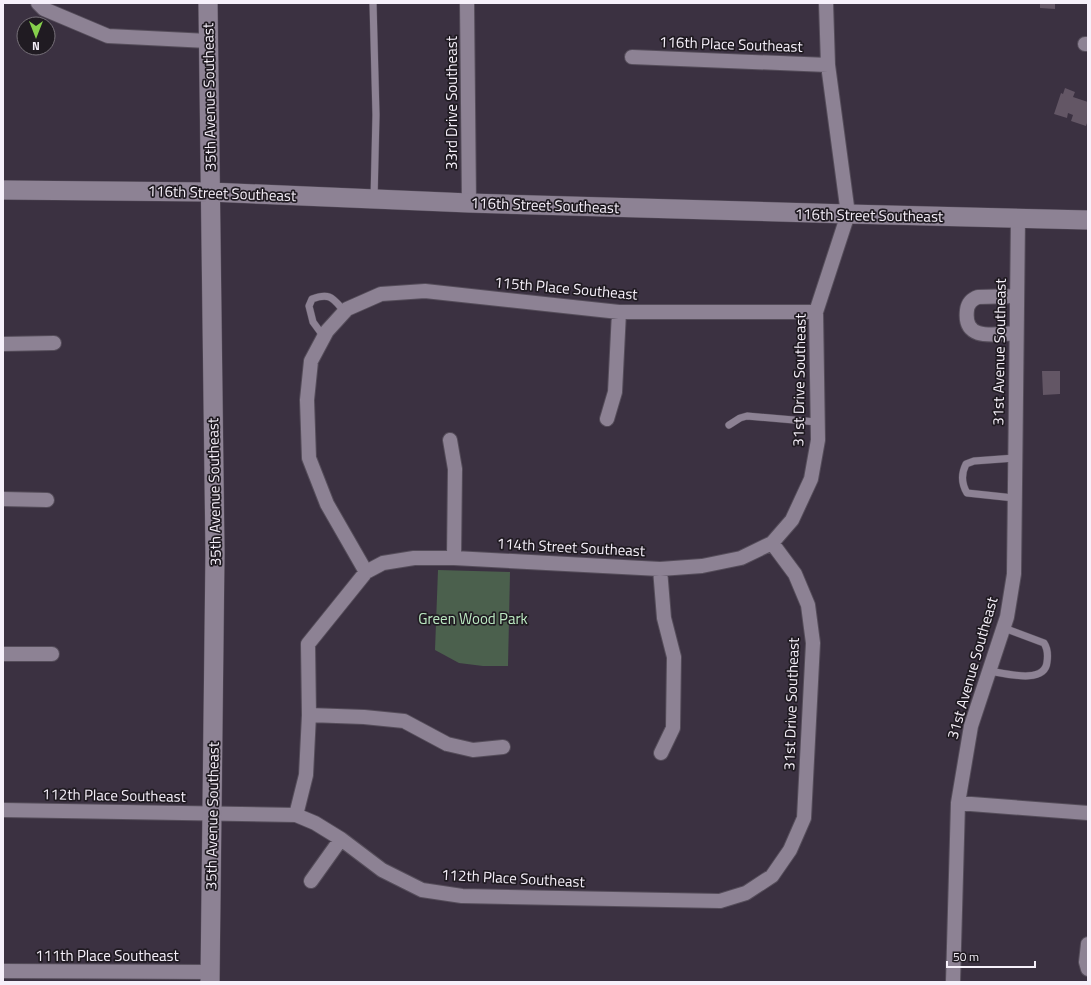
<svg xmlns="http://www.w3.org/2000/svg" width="1091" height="985" font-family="'Titillium Web',sans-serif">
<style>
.green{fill:#4b604d}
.building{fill:#635665}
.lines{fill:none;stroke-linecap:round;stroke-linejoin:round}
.lane-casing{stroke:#554d5a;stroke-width:8}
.street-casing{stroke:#554d5a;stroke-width:16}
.secondary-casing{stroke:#554d5a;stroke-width:20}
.lane{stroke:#8d8294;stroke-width:7}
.street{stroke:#8d8294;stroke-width:14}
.secondary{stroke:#8d8294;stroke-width:19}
.labels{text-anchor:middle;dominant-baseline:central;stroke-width:3.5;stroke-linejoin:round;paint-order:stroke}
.street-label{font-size:15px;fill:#f6f0fa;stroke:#201b22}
.park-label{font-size:15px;fill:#bce9c2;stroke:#201b22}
</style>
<rect width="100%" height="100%" fill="#3b3141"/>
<path class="green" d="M438 570 510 572 508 666H483L459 663 435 650Z"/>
<path class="building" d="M1040 3H1055V9L1040 8Z
M1065 88 1075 92 1073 97 1088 102V120L1086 126 1071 121 1073 115 1068 113 1067 118 1054 114 1061 93 1063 94Z
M1042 371H1060V394L1043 395Z"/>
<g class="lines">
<g class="lane-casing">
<path id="lane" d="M373 3 376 115 374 199
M324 337 313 322 309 306 312 299C331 292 333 299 345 312
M729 425 740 418 747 416 817 422
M1014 498 967 493C961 483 961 474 966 464L974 461 1015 458
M989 671C1004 673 1045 685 1047 662 1048 655 1048 649 1044 643L1004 628"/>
</g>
<g class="street-casing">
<path id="street" d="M38 3 44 9 108 36 208 41
M467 3 469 203
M1085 44H1088
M632 57 828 65
M1016 333C995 334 963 342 967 310 968 303 972 299 978 297L1017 296
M3 344 54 343
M607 419 615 392 619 312
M450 440 455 469 454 558
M3 499 47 500
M660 569 664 618 674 657 673 728 661 753
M366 572 327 504 309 458 307 400 311 361 327 331 347 309 381 294 425 291 619 312H816
M3 654H52
M309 715 364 717 404 721 447 744 473 750 503 747
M958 803 1088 813
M3 810 296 815 315 823 341 839 382 870 422 890 462 896 720 901 746 893 772 876 790 850 804 818 813 643 808 605 795 574 772 543
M296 815 306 775 309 715 308 644 366 572 383 563 414 558H454L660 569 702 566 741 558 772 543 792 520 811 479 818 440 816 312 848 214 828 65 826 3
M311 881 341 839
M1088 944 1086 962 1088 969
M3 971 210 972
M953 982 958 803 971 726 1007 617 1014 574 1018 218"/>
</g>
<g class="secondary-casing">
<path id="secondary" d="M208 3 215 553 210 982
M3 190 210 192 469 203 848 214 1088 220"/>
</g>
<use href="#lane" class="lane"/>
<use href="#street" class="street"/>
<use href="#secondary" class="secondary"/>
</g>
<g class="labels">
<g class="street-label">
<text transform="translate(731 44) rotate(2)">116th Place Southeast</text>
<text transform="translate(209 97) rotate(-91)">35th Avenue Southeast</text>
<text transform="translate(451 103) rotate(-90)">33rd Drive Southeast</text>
<text transform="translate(222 193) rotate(2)">116th Street Southeast</text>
<text transform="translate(545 205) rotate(2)">116th Street Southeast</text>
<text transform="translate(869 215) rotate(1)">116th Street Southeast</text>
<text transform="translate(566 288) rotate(5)">115th Place Southeast</text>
<text transform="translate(999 352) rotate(-89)">31st Avenue Southeast</text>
<text transform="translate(799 380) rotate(-89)">31st Drive Southeast</text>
<text transform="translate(214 492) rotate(-91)">35th Avenue Southeast</text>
<text transform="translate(571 547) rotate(3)">114th Street Southeast</text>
<text transform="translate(972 668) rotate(-74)">31st Avenue Southeast</text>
<text transform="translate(791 704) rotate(-88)">31st Drive Southeast</text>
<text transform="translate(114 795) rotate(1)">112th Place Southeast</text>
<text transform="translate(212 816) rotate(-89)">35th Avenue Southeast</text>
<text transform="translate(513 878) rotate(3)">112th Place Southeast</text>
<text x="107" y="955">111th Place Southeast</text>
</g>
<g class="park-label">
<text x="473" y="618">Green Wood Park</text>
</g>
</g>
<rect width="1091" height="985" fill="none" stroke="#f6f0fa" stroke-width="8"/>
<g transform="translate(36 36) rotate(180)"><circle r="19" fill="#201b22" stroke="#767078"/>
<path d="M0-3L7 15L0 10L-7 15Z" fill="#86cf4c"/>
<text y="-6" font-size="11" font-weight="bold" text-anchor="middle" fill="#f6f0fa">N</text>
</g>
<path d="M947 961v6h88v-6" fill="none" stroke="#f6f0fa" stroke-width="2"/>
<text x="953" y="961" font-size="12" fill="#f6f0fa" stroke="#201b22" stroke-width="3" paint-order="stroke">50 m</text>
</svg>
